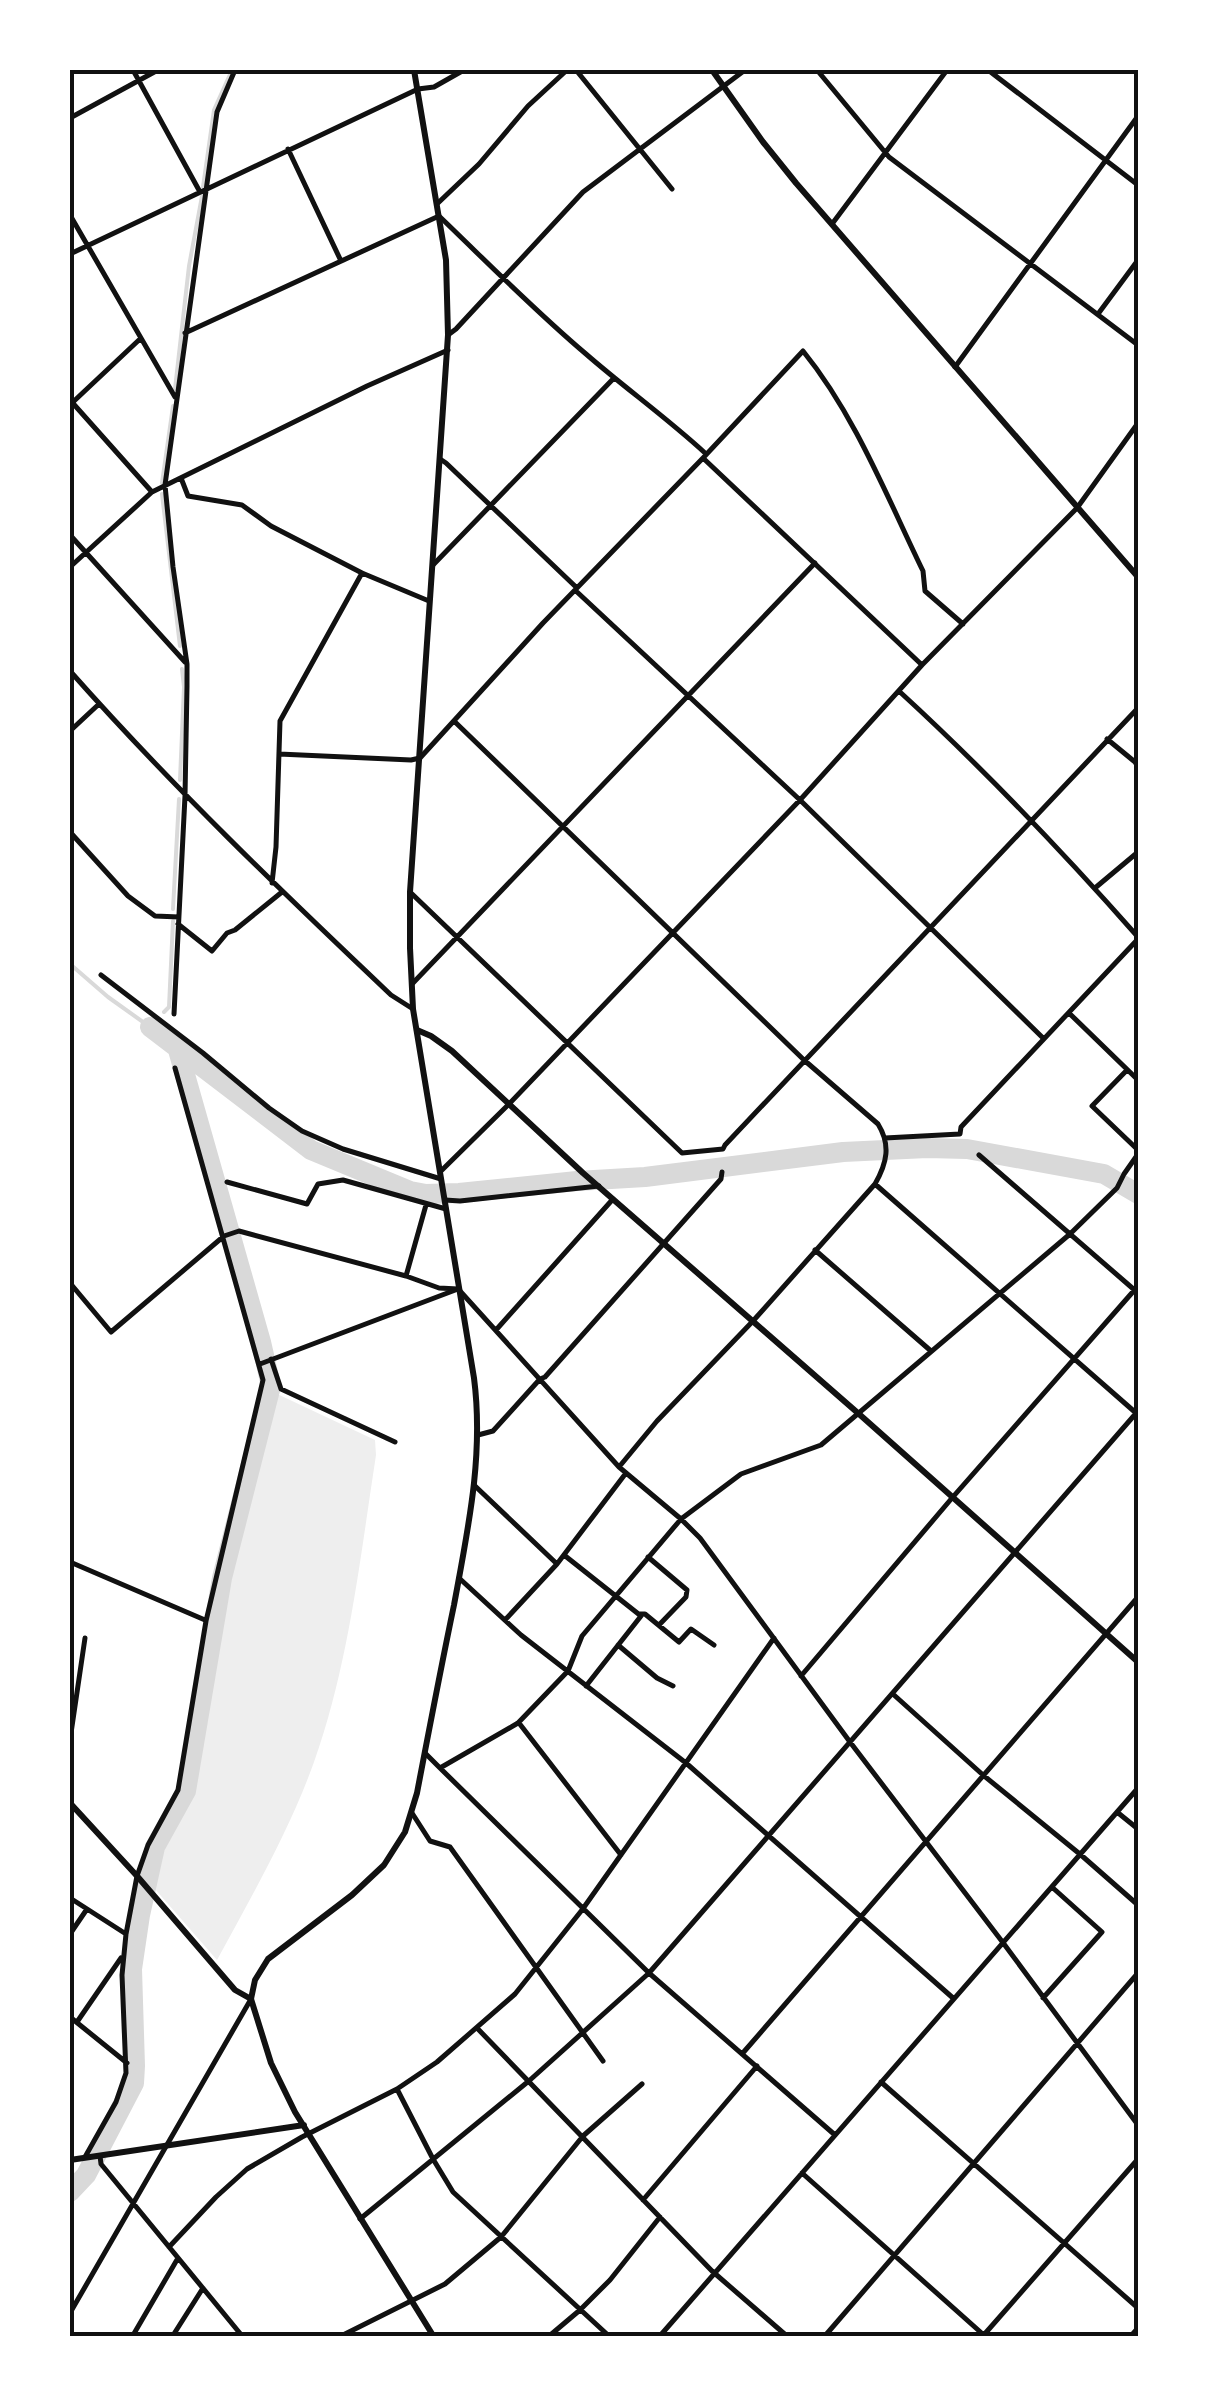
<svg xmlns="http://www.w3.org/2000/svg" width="1208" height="2407" font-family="Spectral,serif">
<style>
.green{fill:#eee}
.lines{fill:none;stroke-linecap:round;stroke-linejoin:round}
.stream{stroke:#d9d9d9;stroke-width:4}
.river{stroke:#d9d9d9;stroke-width:20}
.minor{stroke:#111;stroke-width:5}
.tertiary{stroke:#111;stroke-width:6}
.secondary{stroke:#111;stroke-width:6}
.neatline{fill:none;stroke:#111;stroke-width:4}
</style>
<rect width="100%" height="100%" fill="#fff"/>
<path class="green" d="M273 1392 375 1440 376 1455C360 1558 349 1664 314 1762 289 1832 252 1895 217 1960L154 1888 163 1853 187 1792 211 1645 234 1529Z"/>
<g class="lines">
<path class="stream" d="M203 187 214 110 232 70
M175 389 189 266 202 196
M162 483 173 406
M162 494 180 646
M180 780 184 687 182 669
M173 909 179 799
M70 964 108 997 150 1027 154 1023
M164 1012 169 1007 173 921"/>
<path class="river" d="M150 1027 311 1150 410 1191 426 1194 459 1193 577 1181 645 1177 843 1152 927 1148 967 1149 1104 1174 1138 1194
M70 2192 86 2175 134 2083 135 2066 132 1969 140 1915 155 1847 186 1791 222 1578 271 1386 261 1342 178 1050"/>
<path class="minor" d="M133 70 200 192
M576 70 672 189
M817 70 889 157 1138 345
M988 70 1138 185
M70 118 158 70
M288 149 341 261
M438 203 479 164 528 106 567 70
M70 215 175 397
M832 224 947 70
M70 254 418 89 434 87 464 70
M1098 314 1138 260
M185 333 439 216C488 263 535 311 586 354 625 388 667 418 705 453
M448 335 456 329 583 192 745 70
M955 367 1138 116
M70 400 152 492
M73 402 140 339
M703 458 922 665
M440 459 446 463 577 588
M181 478 188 496 242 505 271 526 362 573 429 601
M70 535 185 662
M433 565 614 378
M70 567 152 492 367 386 448 350
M576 591 800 800 1043 1038
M70 671C171 785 280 890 391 995L413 1009
M900 692C984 769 1062 851 1138 937
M454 721 804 1060 878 1124C891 1145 887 1163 875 1184L753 1321 657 1421 619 1467
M70 731 99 704
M1107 739 1135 762 1138 767
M279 754 411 760 420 758 543 623 703 458 803 351C855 415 887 497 923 571L925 591 963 624
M70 832 128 896 155 916 179 917
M272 883 276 847 280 721 362 573
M1095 888 1138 852
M410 892 682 1153 723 1149 725 1145 1138 708
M178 924 212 951 227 933 235 930 282 892
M101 975 203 1053 269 1108 302 1131 343 1149 441 1179
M413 983 815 563
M1069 1013 1138 1080
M174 1014 185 796 187 686V664L173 567 165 485 217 112 235 70
M1127 1070 1092 1106 1138 1150
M885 1138 960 1134 961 1127 1138 939
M979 1155 1138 1293
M440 1172 508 1105 800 800 922 665 1077 508 1138 423
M227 1182 307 1204 318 1184 343 1180 446 1209
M875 1184 1136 1413
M445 1200 460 1201 599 1186
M815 1250 931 1351
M406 1276 426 1205
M70 1283 111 1332 224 1236 239 1231 406 1276 439 1288 458 1289 260 1364
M460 1291 619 1467 681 1519 700 1538 850 1742 1004 1944 1138 2125
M496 1330 613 1199
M271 1359 281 1389 395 1442
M478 1435 493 1431 540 1379 545 1377 721 1179 722 1172
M474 1485 557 1564
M564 1555 641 1616 586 1686
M648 1557 687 1590 686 1597 659 1625
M70 1562 205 1620
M459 1578 521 1635 686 1763 953 1998
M639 1614H645L679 1642 691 1629 714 1645
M505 1620 557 1564 626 1473
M618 1645 657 1678 673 1686
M801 1676 952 1498 1138 1286
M894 1695 983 1775 1081 1855 1138 1905
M519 1723 621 1855
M70 1740 85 1638
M425 1753 440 1768 518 1723 568 1671 582 1636 681 1519 741 1474 821 1445 1070 1234 1117 1188 1124 1174 1138 1154
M440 1768 649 1973 835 2135
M1117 1812 1138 1829
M412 1813 430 1841 450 1847 603 2061
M70 1898 126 1934
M70 1934 87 1909
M1043 1998 1102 1932 1053 1888
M70 2017 127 2063
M77 2022 121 1958
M477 2028 712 2271 788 2337
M742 2054 1138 1597
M881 2082 1138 2308
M397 2089 433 2159 453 2192 610 2337
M100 2156 101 2164 243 2337
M85 2157 116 2102 126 2073 122 1975 126 1934 137 1876 148 1845 178 1790 206 1621 263 1380 175 1068
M802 2173 986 2337
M643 2200 757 2066
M360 2219 530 2080 649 1973 1138 1411
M169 2247 216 2197 247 2169 302 2137 397 2089 437 2062 515 1994 582 1910 774 1638
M70 2313 251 1999
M132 2337 178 2258
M172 2337 203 2288
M339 2337 445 2284 501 2237 583 2136 642 2084
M548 2337 580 2310 610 2280 660 2217
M659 2337 1138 1788
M824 2337 1138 1973
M982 2337 1138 2159
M1130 2337 1138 2328"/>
<path class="tertiary" d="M417 1030 431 1036 452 1051 583 1173 859 1414 1138 1662
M70 1803 137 1876 235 1990 251 1999"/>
<path class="secondary" d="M414 70 446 260 448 335 410 892V948L413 1009 474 1378C484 1455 468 1529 454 1605 441 1667 429 1730 417 1793L405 1832 384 1865 352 1895 268 1959 255 1980 251 1999 271 2063 295 2112 434 2337
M712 70 763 142 796 183 1138 577
M70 2160 304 2125"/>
</g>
<rect width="1208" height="2407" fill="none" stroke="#ffffff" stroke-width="145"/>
<rect x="72" y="72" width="1064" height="2262" class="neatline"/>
</svg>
